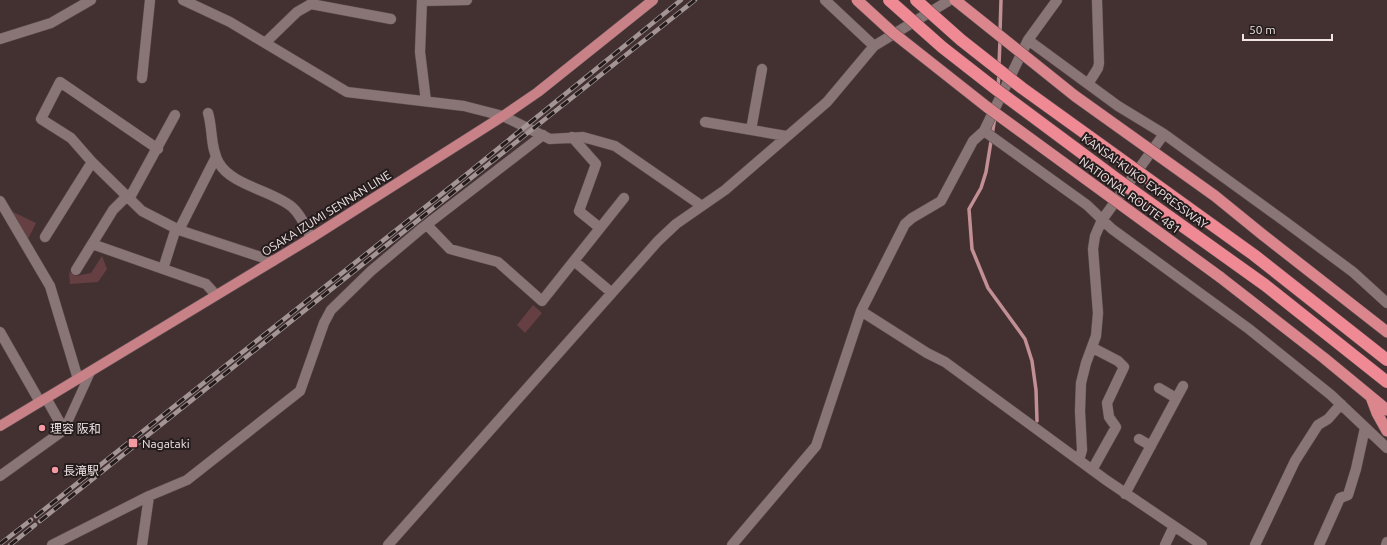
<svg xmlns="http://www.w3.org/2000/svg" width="1387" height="545" font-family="Ubuntu,'Noto Sans JP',sans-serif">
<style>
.green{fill:#653f42}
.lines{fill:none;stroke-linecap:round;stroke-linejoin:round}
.stream{stroke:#c28f94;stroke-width:3.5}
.pedestrian-casing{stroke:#5d4e4f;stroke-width:10}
.minor-casing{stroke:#5d4e4f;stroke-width:11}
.primary-casing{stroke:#5d4e4f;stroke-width:11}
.trunk-casing{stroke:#5d4e4f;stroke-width:12}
.pedestrian{stroke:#8a7576;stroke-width:9}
.minor{stroke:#8a7576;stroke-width:10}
.primary{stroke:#c78187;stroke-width:10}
.trunk{stroke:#db858d;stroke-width:11}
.rail-casing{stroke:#a49595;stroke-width:4.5}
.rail{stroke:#241b1c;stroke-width:3;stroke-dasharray:9;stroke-linecap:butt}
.trunk-bridge-casing{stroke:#5d4e4f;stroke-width:12;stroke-linecap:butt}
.motorway-bridge-casing{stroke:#5d4e4f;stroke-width:13;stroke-linecap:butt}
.trunk-bridge{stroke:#db858d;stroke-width:11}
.motorway-bridge{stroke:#ef8993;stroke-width:12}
.poi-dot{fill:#f49aa2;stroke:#241b1c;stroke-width:1.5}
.labels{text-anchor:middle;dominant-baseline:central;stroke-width:4;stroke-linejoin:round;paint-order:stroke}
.street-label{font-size:12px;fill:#f0e4e4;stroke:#241b1c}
.poi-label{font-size:12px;fill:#f0e4e4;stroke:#241b1c;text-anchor:start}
</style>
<rect width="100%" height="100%" fill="#433132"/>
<path class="green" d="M11 211 36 223 28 239Z
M102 256 107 269 98 282 70 284 69 272 76 276 91 273Z
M533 305 542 313 525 333 517 325Z"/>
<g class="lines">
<path class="stream" d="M1000 33 1001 0
M999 65 1000 40
M998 87 999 74
M995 117 986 172 981 188 969 209 972 249 988 288 1025 339 1032 361 1036 390 1037 421"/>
<g class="pedestrian-casing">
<path id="pedestrian" d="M64 430 91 371"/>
</g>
<g class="minor-casing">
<path id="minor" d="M183 0 230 22 347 92 464 106 503 116 550 139 583 137 615 146 702 206
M422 0 420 52 426 101
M825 0 874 46
M422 1 467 0
M311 4 391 19
M0 39 51 23 91 0
M1028 40 1118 106 1164 134 1287 223 1353 272 1387 303
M265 43 297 12 311 4 313 0
M142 78 150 0
M1088 84 1098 68 1099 63 1097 0
M208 113C213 129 210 148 219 163 231 185 273 191 292 207 301 215 306 227 311 238
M705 122 786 136
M751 130 762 69
M984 131 1087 205 1112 229 1249 329 1331 395 1387 448
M572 137 596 164 579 211 600 228
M158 149 60 82 41 119 71 138 92 162 142 211 179 230 273 261
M129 199 175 115
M0 201 50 286 78 379
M427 225 450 249 498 262 542 301 624 198
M179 230 216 157
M45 237 92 162
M92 244 206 284 216 295
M574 261 612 293
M163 269 176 228
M76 270 113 210 127 196
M861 311 927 353 945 362 1106 480 1202 545
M0 332 40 402
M1159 388 1176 398
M1139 439 1151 446
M1079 460 1082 450 1080 411 1081 383 1086 363 1096 336 1098 313 1093 249 1095 236 1102 220 1164 134
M1092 470 1116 427 1109 417 1107 403 1124 367 1118 361 1093 348
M0 476 64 430 46 398
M1125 494 1183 386
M52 545 149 496 187 480 300 391 324 323 331 310 371 271 421 229 543 135
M142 545 149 496
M388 545 658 241 676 224 725 190 827 102 874 46 950 0
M732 545 816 446 861 311 905 224 912 218 941 201 973 141 984 131 1028 40 1057 0
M1165 545 1174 526
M1255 545 1295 461 1318 425 1328 419 1341 404
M1319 545 1340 498 1348 495 1356 469 1365 428
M1386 545 1387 542"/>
</g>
<g class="primary-casing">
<path id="primary" d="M0 426 311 238 503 116 538 92 653 0"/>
</g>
<g class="trunk-casing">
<path id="trunk" d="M1263 235 1387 332
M1220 277 1324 358 1387 410
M1371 397 1377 413 1387 431"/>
</g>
<use href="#pedestrian" class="pedestrian"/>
<use href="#minor" class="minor"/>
<use href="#primary" class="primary"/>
<use href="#trunk" class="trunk"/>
<g class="rail-casing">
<path id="rail" d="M36 516 468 173 681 0
M40 521 695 0
M0 544 31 520
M10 545 35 525"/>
</g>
<use href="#rail" class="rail"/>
<g class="trunk-bridge-casing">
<path id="trunk-bridge" d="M857 0 892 32 987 107 1220 277
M955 0 1075 96 1215 196 1263 235"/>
</g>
<g class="motorway-bridge-casing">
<path id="motorway-bridge" d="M889 0 942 47 997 90 1118 180 1265 285 1387 382
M916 0 961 40 1022 88 1254 255 1387 360"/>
</g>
<use href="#trunk-bridge" class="trunk-bridge"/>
<use href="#motorway-bridge" class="motorway-bridge"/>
</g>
<g class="poi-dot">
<circle cx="42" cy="428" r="4"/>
<rect x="128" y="438" width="10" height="10" rx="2"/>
<circle cx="55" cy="470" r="4"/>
</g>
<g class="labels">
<g class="street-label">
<text transform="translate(1145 181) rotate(36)">KANSAI-KUKO EXPRESSWAY</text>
<text transform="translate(1130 195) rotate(36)">NATIONAL ROUTE 481</text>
<text transform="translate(326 213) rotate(-32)">OSAKA IZUMI SENNAN LINE</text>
</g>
<g class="poi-label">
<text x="50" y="428">理容 阪和</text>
<text x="142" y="443">Nagataki</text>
<text x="63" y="470">長滝駅</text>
</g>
</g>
<path d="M1243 34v6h89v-6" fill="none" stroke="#f0e4e4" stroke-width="2"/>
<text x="1249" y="34" font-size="12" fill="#f0e4e4" stroke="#241b1c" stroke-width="3" paint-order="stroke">50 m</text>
</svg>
